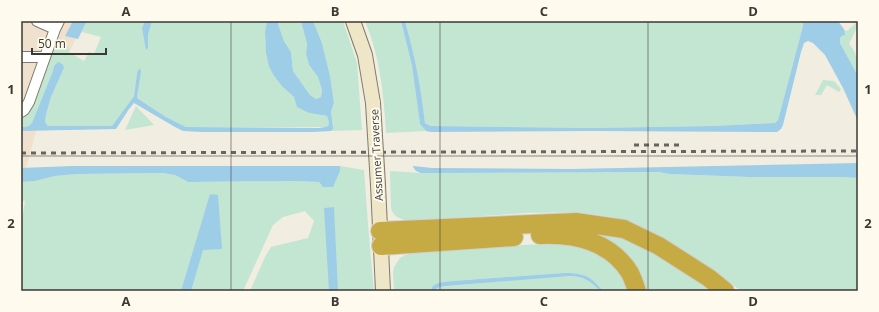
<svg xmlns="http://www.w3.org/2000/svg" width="879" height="312" font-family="'Open Sans',sans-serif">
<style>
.commercial{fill:#efe1ce}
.green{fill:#c2e6d1}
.water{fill:#9ecde8}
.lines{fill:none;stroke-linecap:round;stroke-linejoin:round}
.street-casing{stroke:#7e7a6f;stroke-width:12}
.secondary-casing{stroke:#7e7a6f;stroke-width:16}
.highway-casing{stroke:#d0cfce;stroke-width:20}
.street{stroke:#fff;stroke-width:10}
.secondary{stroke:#eee6c7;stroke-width:14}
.highway{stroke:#c6ab45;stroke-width:18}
.rail{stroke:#67655e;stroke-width:3;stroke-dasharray:5 5;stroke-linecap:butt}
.secondary-bridge-casing{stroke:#7e7a6f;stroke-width:16;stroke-linecap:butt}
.secondary-bridge{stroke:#eee6c7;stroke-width:14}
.grid{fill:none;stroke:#3b3934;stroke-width:1;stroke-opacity:0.55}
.labels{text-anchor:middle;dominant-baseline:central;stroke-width:4;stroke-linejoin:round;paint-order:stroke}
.street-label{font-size:11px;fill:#3b3934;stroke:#fefaed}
.neatline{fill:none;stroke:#3b3934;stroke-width:1.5}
.grid-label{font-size:13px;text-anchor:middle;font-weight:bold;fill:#3b3934}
</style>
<rect width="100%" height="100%" fill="#f1ede0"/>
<path class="commercial" d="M21 21H84L41 113 26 168 21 196Z"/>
<path class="green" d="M87 21H145L142 29 148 48V35L152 21H267L265 32 266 53 269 67 274 76 309 113 327 116 329 123 328 126 325 127H186L166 117 137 98 141 72 137 73 134 96 112 126H48L45 122 46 115 51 97 64 68 54 66 53 71 32 123C29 127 26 127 21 127V119L26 115 30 110 50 58 56 47C60 45 63 46 68 47L69 52 84 61 89 52 94 54 101 37 82 32Z
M278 21H301L307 44 306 54 309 65 318 77 322 90 321 97 316 99 310 95 293 71 291 52 284 41 278 24Z
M313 21H343L357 63 362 130 331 131 333 129V127L331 112 334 103 330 76 322 43Z
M365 21H401L412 66 420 124 426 131 386 133C384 95 380 57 365 21Z
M405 21H803V26L778 120 775 123 712 126 592 128 431 126 425 123C421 87 415 56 405 21Z
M858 21V25L849 44C858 53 858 64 858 76L840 43V38L844 34V30L847 31Z
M823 80 834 81 841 89 839 92 827 85 821 95H815Z
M136 106 154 125 125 130Z
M340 166 364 170 369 237 374 291H250L265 257 271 247 308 238 314 221 305 211 283 217 273 225 243 291H21V227L25 201H21V182L35 181 55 176 78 174 162 173 175 175 188 182 295 181 319 182 323 187 340 171Z
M390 171 421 173 659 172 669 174 749 177H840L858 178V291H742L728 282 723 281 700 262 660 236 639 226 611 217 578 212 525 213 428 220H404L397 217 393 213 391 208Z
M602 230 643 244 714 291H644C641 282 638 273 634 265 625 248 606 237 589 231Z
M544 244H560L573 246 588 251 592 250 608 260 620 273 628 291H603L598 285 583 275 573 273H563L453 281 438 284 432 287V291H394L393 273 394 267 400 258 405 255 414 253 457 248Z
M556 276C576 276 585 275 600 291H436V289L440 287Z"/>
<path class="water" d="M73 21H87L78 39 65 36Z
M145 21H152L148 35V48L146 50 142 28Z
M267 21H278V24L284 41 291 52 293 71 310 95 316 99 321 97 322 90 318 77 309 65 306 54 307 44 301 21H313L322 43 330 76 334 103 331 112 333 127V129L331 131 313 132H201L183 131 175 127 134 103 129 109 116 129 21 131V127C26 127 29 127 32 123L53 71 54 66 57 63 59 62 63 65 64 68 51 97 46 115 45 122 48 126H112L134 96 137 73 139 69 141 70V72L137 98 166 117 186 127 319 128 325 127 328 126 329 123 327 116 309 113 297 107 294 97 282 86 274 76 269 67 266 53 265 32Z
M401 21H405C415 56 421 87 425 123L431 126 592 128 712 126 775 123 778 120 803 26V21H838L844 29 845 35V36L843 35 840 38V43L858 76V121L843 88 825 55 813 43 808 41 804 43 801 52 783 125 781 129 777 132 594 131 431 132 426 131 420 124 412 66Z
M858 163V178L840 177H749L669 174 659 172 421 173 416 171 413 167V166L432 168 571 169Z
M72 166H340V171L333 187H323L319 182 295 181 188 182 175 175 162 173 78 174 55 176 35 181 21 182V168Z
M210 194 218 195 222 249 203 250 191 291H181Z
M334 207 338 291H329L324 208Z
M563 273C583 273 590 275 603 291H600C591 281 582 276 569 276L447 286 440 287 436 289V291H432V287C437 282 445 282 453 281Z"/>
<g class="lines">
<g class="street-casing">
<path id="street" d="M37 21 55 29
M21 57H45
M21 112 24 110 29 102 55 29 59 21"/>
</g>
<g class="secondary-casing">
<path id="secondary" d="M353 21 365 55 373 103
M378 185 383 291"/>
</g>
<g class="highway-casing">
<path id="highway" d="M380 231 576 222 624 229 659 246 709 278 725 291
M540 235C575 233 611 242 630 273 633 279 635 285 637 291
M381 246 514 237"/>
</g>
<use href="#street" class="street"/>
<use href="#secondary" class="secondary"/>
<use href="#highway" class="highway"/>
<path class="rail" d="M634 145H682
M21 153 858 151"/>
<g class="secondary-bridge-casing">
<path id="secondary-bridge" d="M373 103 378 185"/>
</g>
<use href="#secondary-bridge" class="secondary-bridge"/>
</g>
<path class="grid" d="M231 21V291M440 21V291M648 21V291M21 156H858"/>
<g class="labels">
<g class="street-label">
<text transform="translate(376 155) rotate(-93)">Assumer Traverse</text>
</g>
</g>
<rect width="879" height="312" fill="none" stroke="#fefaed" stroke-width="44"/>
<path d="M32 48v6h74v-6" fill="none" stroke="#3b3934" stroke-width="2"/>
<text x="38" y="48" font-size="12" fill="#3b3934" stroke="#fefaed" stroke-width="3" paint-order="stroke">50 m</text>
<rect x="22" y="22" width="835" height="268" class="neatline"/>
<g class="grid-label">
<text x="126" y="16">A</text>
<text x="335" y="16">B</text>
<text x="544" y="16">C</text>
<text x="753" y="16">D</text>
<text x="11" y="94">1</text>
<text x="868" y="94">1</text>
<text x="11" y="228">2</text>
<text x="868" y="228">2</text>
<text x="126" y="306">A</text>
<text x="335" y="306">B</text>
<text x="544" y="306">C</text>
<text x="753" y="306">D</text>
</g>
</svg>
